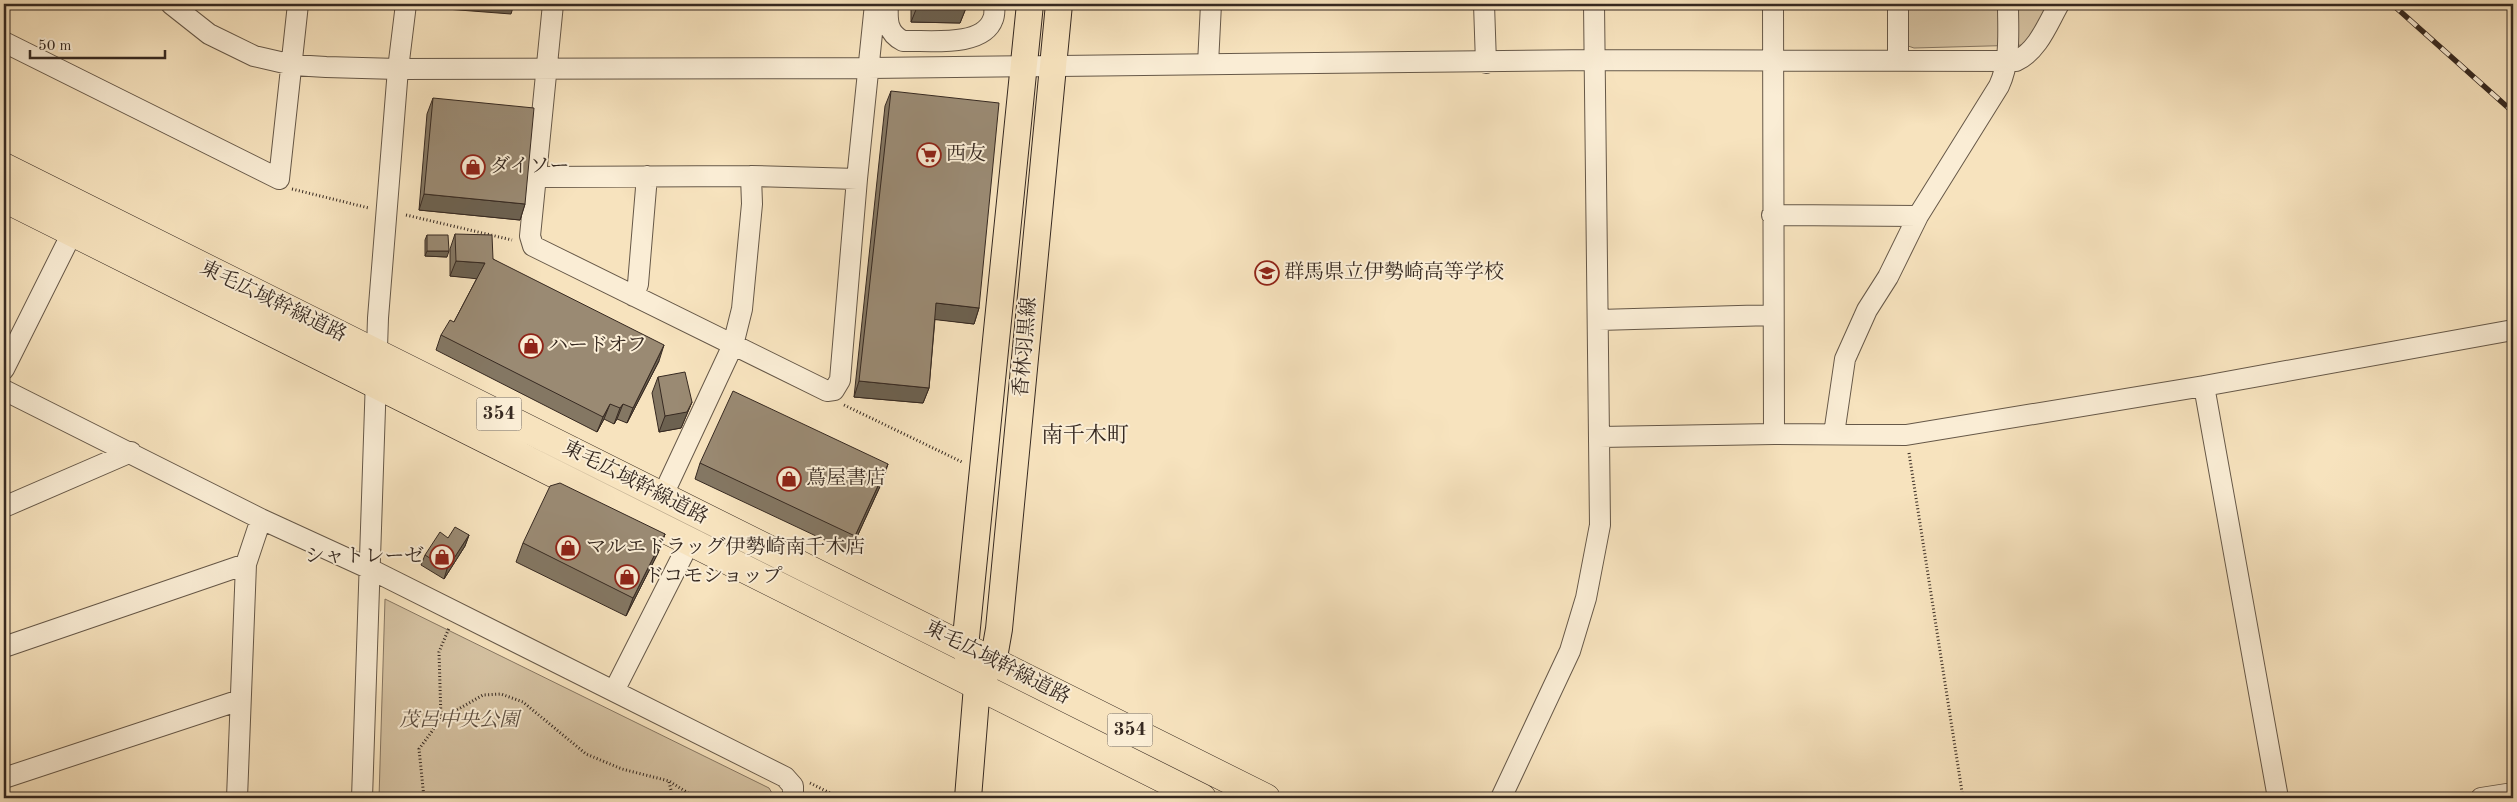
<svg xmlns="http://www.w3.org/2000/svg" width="2517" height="802" font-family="'Old Standard TT','Noto Serif JP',serif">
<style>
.green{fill:#d6c3a3;stroke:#867662}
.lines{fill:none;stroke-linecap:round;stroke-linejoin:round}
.minor-casing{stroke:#665848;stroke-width:22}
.major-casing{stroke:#362921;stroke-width:28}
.highway-casing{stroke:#362921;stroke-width:29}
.path{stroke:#362921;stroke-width:3;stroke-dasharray:1 2.5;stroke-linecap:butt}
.minor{stroke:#faedd5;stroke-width:20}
.major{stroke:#f7e3be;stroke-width:26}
.highway{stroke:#f7e3be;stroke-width:28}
.rail-casing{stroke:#362921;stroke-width:5.5}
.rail{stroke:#faedd5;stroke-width:4;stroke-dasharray:11;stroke-linecap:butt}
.wall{fill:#847763;stroke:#362921}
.shaded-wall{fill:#6c6150;stroke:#362921}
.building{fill:#9a8a73;stroke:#362921}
.labels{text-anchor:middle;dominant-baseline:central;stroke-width:4;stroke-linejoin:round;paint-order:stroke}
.shield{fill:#faedd5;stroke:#716457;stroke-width:1}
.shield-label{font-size:19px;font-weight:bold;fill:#362921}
.poi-label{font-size:20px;fill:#362921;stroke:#faedd5;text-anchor:start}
.street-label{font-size:20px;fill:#362921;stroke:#faedd5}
.park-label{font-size:20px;font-style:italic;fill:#5e5042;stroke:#faedd5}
.quarter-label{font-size:22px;fill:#362921;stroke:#faedd5}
</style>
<rect width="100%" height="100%" fill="#f7e3be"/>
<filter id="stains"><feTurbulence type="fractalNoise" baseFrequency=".004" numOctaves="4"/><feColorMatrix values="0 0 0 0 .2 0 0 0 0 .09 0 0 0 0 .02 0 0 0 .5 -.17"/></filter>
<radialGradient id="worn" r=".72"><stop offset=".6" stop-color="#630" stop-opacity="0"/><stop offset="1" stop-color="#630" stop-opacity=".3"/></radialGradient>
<path class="green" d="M1908 4H2050L2025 45 1914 48 1908 46Z
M385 599 769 788 775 798H379Z"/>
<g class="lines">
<g class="minor-casing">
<path id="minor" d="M171 4 209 34 254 56 293 65 326 67 398 69 870 68 1595 60 2016 61C2038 51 2048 23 2059 4
M553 4 530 236 533 246 827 391 834 390 840 380 857 179 875 4
M888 4C887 20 887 33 903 41 928 40 983 48 993 19 995 15 994 8 995 4
M1484 4 1486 63
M1773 4 1774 434
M1898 4V60
M4 42 279 179 298 4
M1208 64 1211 4
M535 177 751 176 857 179
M1772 215 1918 216
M634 296 638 284 647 176
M1599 320 1773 315
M4 369 72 233
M2204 386 2278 798
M4 390 261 519 370 569 785 777 793 786V798
M1834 434 1845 359 1867 310 1888 277 1918 216 1999 86C2011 60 2008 32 2008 4
M1600 437 1774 434 1906 435 2204 386 2513 330
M662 497 733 345 742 309 752 204 751 176
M4 507 131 452
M4 647 246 564
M614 691 690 541
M4 778 240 700
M237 798 246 564 261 519
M362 798 378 318 398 69 406 4
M1501 798 1570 651 1586 598 1600 525 1594 4
M2481 798 2513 793"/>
</g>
<g class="major-casing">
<path id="major" d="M982 679 993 663 999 629 1059 4
M968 798 977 686 965 647 1030 4"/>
</g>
<g class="highway-casing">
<path id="highway" d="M4 167 1266 798
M4 198 1202 798"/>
</g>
<path class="path" d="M292 189 369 208
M406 215 512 240
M844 405 962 462
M1909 453 1963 798
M441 719 439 652 449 628
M669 782 673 798
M810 783 840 798
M424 798 419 749 441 719 483 695 501 694 523 702 586 754 622 769 669 781 696 798"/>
<use href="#minor" class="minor"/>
<use href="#major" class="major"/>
<use href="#highway" class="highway"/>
<g class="rail-casing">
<path id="rail" d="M2392 4 2513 112"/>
</g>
<use href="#rail" class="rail"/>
</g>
<path class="wall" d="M911 4H966V8L960 23 911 22Z
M891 91 979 308 974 324 935 319 929 388 923 403 854 397 885 106Z
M433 98 525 204 520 220 419 210 427 114Z
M455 234 493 259 659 361 627 423 617 419 614 424 604 419 597 432 436 350 441 335 454 322 477 278 450 276V249Z
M427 235 447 257 425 256V240Z
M658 377 692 402 681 428 659 432 652 393Z
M700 463 883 480 850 552 695 479Z
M665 534 658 553 626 616 516 562 523 543Z
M469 535 465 546 444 579 421 565 425 555 448 538Z"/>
<path class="shaded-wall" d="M434 4H514L511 14 433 8Z
M1130 4H1160L1159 7H1129Z
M917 7 966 8 960 23 911 22Z
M424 194 525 204 520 220 419 210Z
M427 251H449L447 257 425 256Z
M456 261 485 263 479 279 450 276Z
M936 303 979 308 974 324 930 319Z
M664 345 659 361 627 423 633 408Z
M859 381 929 388 923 403 854 397Z
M692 402 681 428 659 432 665 416Z
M610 404 604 419 597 432 603 417Z
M623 404 617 419 614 424 620 408Z
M888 464 883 480 850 552 855 536Z
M665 534 658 553 626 616 633 598Z
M469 535 465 546 444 579 447 569Z"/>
<path class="building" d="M917 4H966V8L917 7Z
M891 91 999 103 979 308 936 303 929 388 859 381Z
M433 98 534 108 525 204 424 194Z
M455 234 492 235 493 259 664 345 633 408 623 404 620 408 610 404 603 417 441 335 450 320 454 322 485 263 456 261Z
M427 235H448L449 251H427Z
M685 372 692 402 687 412 665 416 658 377Z
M733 391 888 464 855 536 700 463Z
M560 483 665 534 633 598 523 543 550 486Z
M455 527 469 535 447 569 425 555 440 532 448 538Z"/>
<defs>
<g id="supermarket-ring" transform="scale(1.25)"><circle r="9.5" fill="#faedd5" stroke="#8f2418" stroke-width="1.5"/><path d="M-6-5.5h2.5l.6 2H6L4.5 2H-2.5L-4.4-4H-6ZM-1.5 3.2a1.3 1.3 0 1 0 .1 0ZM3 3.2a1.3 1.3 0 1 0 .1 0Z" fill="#8f2418"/></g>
<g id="shop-ring" transform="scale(1.25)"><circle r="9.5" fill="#faedd5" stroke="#8f2418" stroke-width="1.5"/><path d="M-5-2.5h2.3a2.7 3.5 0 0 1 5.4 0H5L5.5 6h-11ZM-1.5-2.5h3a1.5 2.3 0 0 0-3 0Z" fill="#8f2418"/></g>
<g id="school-ring" transform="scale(1.25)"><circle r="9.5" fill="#faedd5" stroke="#8f2418" stroke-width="1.5"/><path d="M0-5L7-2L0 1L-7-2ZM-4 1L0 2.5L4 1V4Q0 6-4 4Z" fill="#8f2418"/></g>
</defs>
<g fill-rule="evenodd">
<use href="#supermarket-ring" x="929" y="155"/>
<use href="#shop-ring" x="473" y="167"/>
<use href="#school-ring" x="1267" y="273"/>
<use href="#shop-ring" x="531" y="346"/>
<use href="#shop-ring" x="789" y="479"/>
<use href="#shop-ring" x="568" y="548"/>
<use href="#shop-ring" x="442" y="557"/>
<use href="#shop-ring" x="627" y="577"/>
</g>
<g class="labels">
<g class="shield">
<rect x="476.5" y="397.5" width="45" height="33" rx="4"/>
<rect x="1107.5" y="713.5" width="45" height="33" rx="4"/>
</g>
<g class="shield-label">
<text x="499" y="414">354</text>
<text x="1130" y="730">354</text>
</g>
<g class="poi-label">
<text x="946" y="155">西友</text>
<text x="490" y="167">ダイソー</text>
<text x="1284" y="273">群馬県立伊勢崎高等学校</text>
<text x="548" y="346">ハードオフ</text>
<text x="806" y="479">蔦屋書店</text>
<text x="586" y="548">マルエドラッグ伊勢崎南千木店</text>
<text x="424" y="557" text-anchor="end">シャトレーゼ</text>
<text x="644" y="577">ドコモショップ</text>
</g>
<g class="street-label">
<text transform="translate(273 302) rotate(26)">東毛広域幹線道路</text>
<text transform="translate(1026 347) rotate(-85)">香林羽黒線</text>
<text transform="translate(635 483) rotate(27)">東毛広域幹線道路</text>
<text transform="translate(997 663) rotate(27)">東毛広域幹線道路</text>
</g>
<g class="park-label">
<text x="459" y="721">茂呂中央公園</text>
</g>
<g class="quarter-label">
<text x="1085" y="436">南千木町</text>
</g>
</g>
<rect width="2517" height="802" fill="none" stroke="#f7e3be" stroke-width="20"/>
<rect x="5" y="5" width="2507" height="792" fill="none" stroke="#362921" stroke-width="2.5"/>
<rect x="10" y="10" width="2497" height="782" fill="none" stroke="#362921"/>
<path d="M30 50v8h135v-8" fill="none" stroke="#362921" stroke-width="2.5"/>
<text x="38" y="50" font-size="15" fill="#362921" stroke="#faedd5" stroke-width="4" paint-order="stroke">50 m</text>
<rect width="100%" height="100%" filter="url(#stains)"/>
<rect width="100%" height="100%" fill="url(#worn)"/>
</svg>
